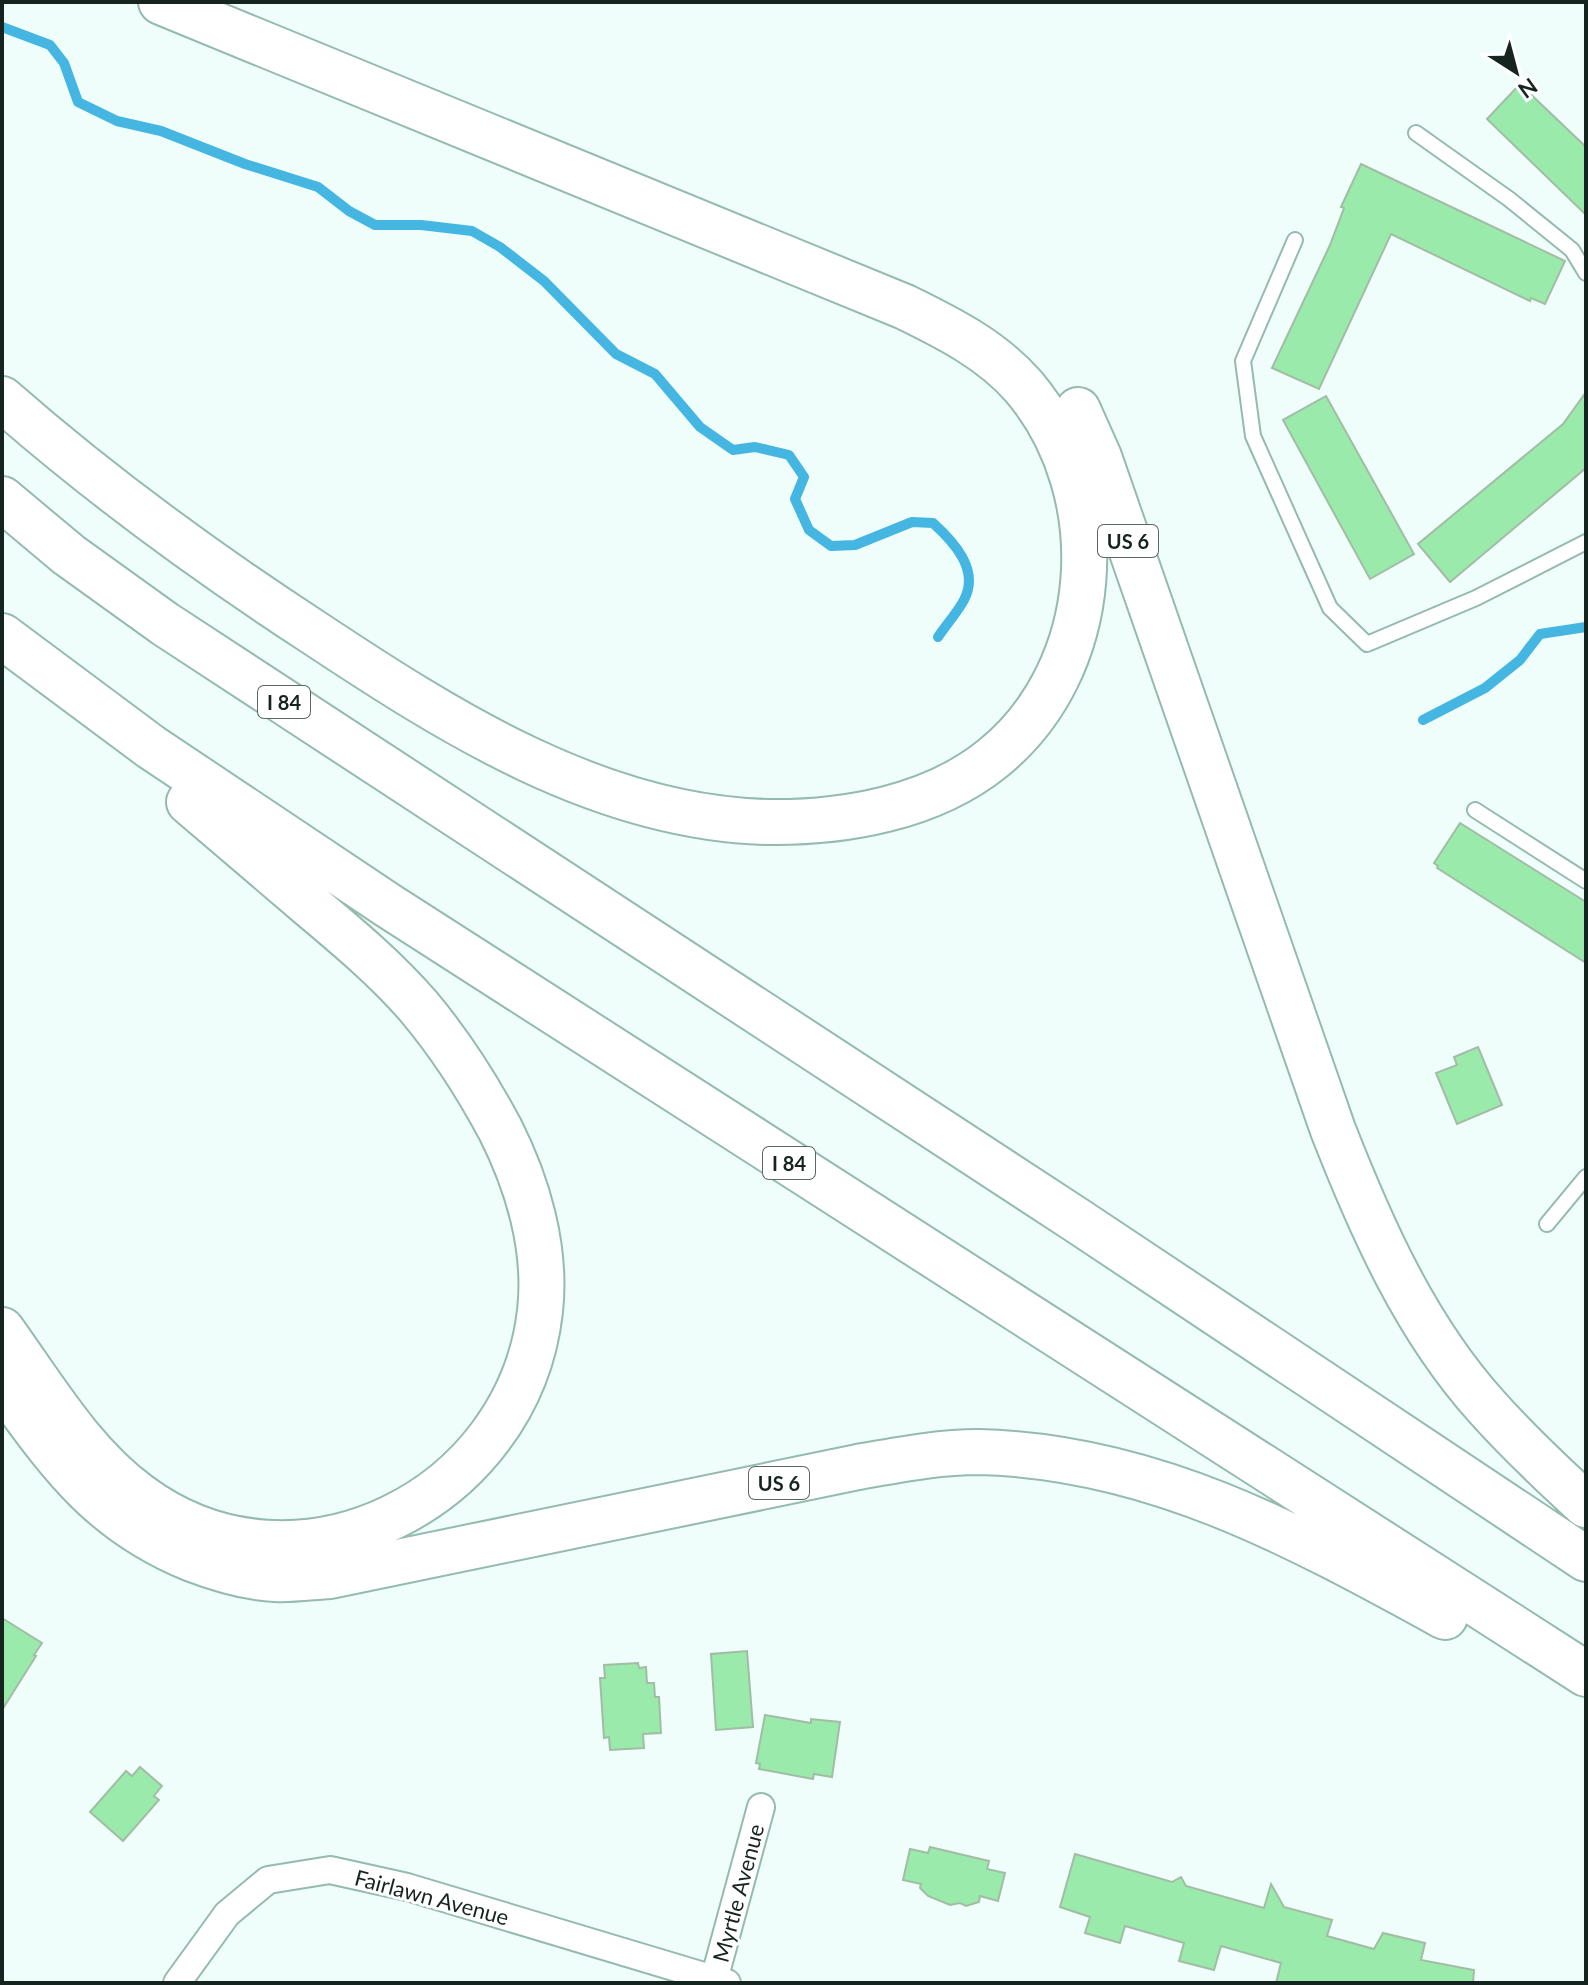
<svg xmlns="http://www.w3.org/2000/svg" width="1588" height="1985" font-family="Lato,sans-serif">
<style>
.lines{fill:none;stroke-linecap:round;stroke-linejoin:round}
.stream{stroke:#45b6e1;stroke-width:10}
.building{fill:#9aeaab;stroke:#a2bca6;stroke-width:2}
.service-casing{stroke:#95baaf;stroke-width:18}
.minor-casing{stroke:#95baaf;stroke-width:30}
.motorway-casing{stroke:#95baaf;stroke-width:48}
.service{stroke:#fff;stroke-width:14}
.minor{stroke:#fff;stroke-width:26}
.motorway{stroke:#fff;stroke-width:44}
.labels{text-anchor:middle;dominant-baseline:central;stroke-width:6;stroke-linejoin:round;paint-order:stroke}
.shield{fill:#fff;stroke:#5c6663;stroke-width:2}
.shield-label{font-size:20px;font-weight:bold;fill:#162420}
.street-label{font-size:22px;fill:#162420;stroke:#fff}
</style>
<rect width="100%" height="100%" fill="#effefa"/>
<g class="lines">
<path class="stream" d="M2 27 50 45 64 63 78 102 117 121 161 131 245 164 318 187 349 211 375 225H421L472 231 500 247 544 281 616 354 655 374 700 427 733 450 755 447 789 455 804 477 795 499 809 530 831 546 855 545 912 522 933 523C954 542 980 570 964 600 957 613 946 625 938 637
M1423 720 1485 688 1520 660 1540 634 1586 627"/>
</g>
<path class="building" d="M1520 84 1586 147V215L1487 119Z
M1361 164 1565 261 1545 304 1531 298 1530 301 1391 234 1319 389 1272 368 1330 245 1344 208 1341 207Z
M1586 392V468L1450 582 1418 544 1563 424Z
M1326 396 1414 554 1370 579 1283 420Z
M1460 823 1586 902V963L1437 868 1438 866 1434 863Z
M1478 1047 1502 1105 1457 1124 1436 1073 1457 1065 1454 1057Z
M2 1618 42 1643 34 1655 36 1656 2 1710Z
M747 1651 753 1727 716 1730 711 1654Z
M638 1663 639 1668 646 1667 647 1683H654L655 1697H659L661 1733 643 1734 644 1748 610 1750 609 1737 604 1738 600 1678H605L604 1665Z
M765 1715 811 1723V1719L840 1722 832 1777 814 1774 813 1779 759 1769 760 1764 756 1763Z
M140 1767 162 1786 154 1796 159 1800 123 1841 90 1812 126 1771 132 1776Z
M930 1847 989 1861 987 1869 1005 1873 998 1901 980 1896 979 1902 966 1906 960 1903 950 1905 928 1896 920 1888 921 1884 903 1880 910 1849 928 1853Z
M1075 1854 1172 1882 1181 1877 1186 1886 1264 1908 1271 1884 1284 1907 1332 1920 1327 1936 1374 1949 1383 1933 1425 1943 1421 1960 1474 1970 1473 1983H1276L1281 1963 1221 1946 1214 1970 1179 1961 1184 1943 1125 1926 1120 1943 1085 1933 1090 1917 1060 1907Z"/>
<g class="lines">
<g class="service-casing">
<path id="service" d="M1416 133 1509 199 1572 250 1586 273
M1295 240 1243 361 1253 436 1330 608 1367 644 1476 598 1586 542
M1475 810 1586 881
M1547 1224 1586 1177"/>
</g>
<g class="minor-casing">
<path id="minor" d="M714 1980 761 1807
M177 1983 227 1914 268 1880 330 1870 407 1887 727 1983"/>
</g>
<g class="motorway-casing">
<path id="motorway" d="M2 399C100 485 204 561 313 632 449 722 599 818 768 822 844 823 931 808 992 759 1103 670 1114 494 1024 387 992 350 948 328 905 307L161 2
M1078 410 1099 457 1333 1130C1371 1227 1415 1327 1486 1406 1517 1441 1551 1473 1586 1505
M2 499 69 555 165 624 1078 1221 1586 1559
M2 636 151 747 389 906 1586 1674
M2 1330C43 1387 82 1454 140 1496 297 1612 519 1500 540 1311 547 1249 528 1184 500 1129 477 1086 450 1044 419 1007 387 970 349 938 312 907 271 872 230 837 189 802
M2 1384C59 1462 99 1521 192 1559 218 1569 248 1578 275 1579 293 1580 312 1577 330 1576L858 1467C898 1460 938 1452 979 1452 1153 1456 1297 1536 1445 1617"/>
</g>
<use href="#service" class="service"/>
<use href="#minor" class="minor"/>
<use href="#motorway" class="motorway"/>
</g>
<g class="labels">
<g class="shield">
<rect x="1098" y="525" width="60" height="32" rx="6"/>
<rect x="258" y="686" width="52" height="32" rx="6"/>
<rect x="763" y="1147" width="52" height="32" rx="6"/>
<rect x="749" y="1467" width="60" height="32" rx="6"/>
</g>
<g class="shield-label">
<text x="1128" y="541">US 6</text>
<text x="284" y="702">I 84</text>
<text x="789" y="1163">I 84</text>
<text x="779" y="1483">US 6</text>
</g>
<g class="street-label">
<text transform="translate(738 1893) rotate(-75)">Myrtle Avenue</text>
<text transform="translate(432 1897) rotate(15)">Fairlawn Avenue</text>
</g>
</g>
<rect width="1588" height="1985" fill="none" stroke="#162420" stroke-width="8"/>
<g transform="translate(1516 72) rotate(144)" stroke="#ffffff" stroke-width="6" paint-order="stroke">
<path d="M0-6L14 30L0 20L-14 30Z" fill="#162420"/>
<text y="-12" font-size="22" font-weight="bold" text-anchor="middle" fill="#162420">N</text>
</g>
</svg>
